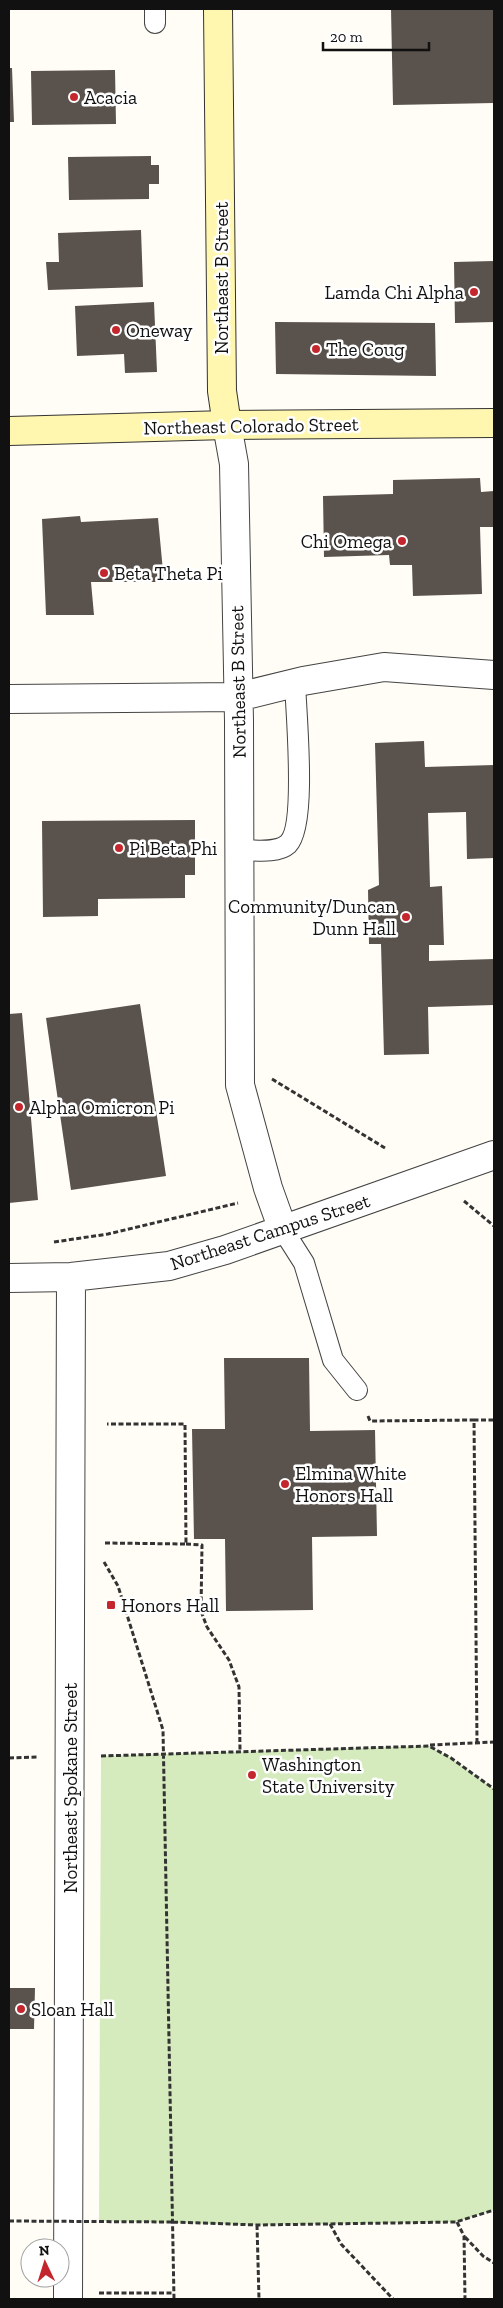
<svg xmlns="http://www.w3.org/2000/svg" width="503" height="2308" font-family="'Zilla Slab',serif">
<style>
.green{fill:#d5ebbd}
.building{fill:#5a524d}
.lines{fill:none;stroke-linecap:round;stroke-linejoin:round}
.lane-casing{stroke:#444;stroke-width:22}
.street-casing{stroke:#444;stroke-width:30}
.secondary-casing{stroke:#333;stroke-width:30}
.path{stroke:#333;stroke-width:3;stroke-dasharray:5 2.5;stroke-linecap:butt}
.lane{stroke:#fff;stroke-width:20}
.street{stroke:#fff;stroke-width:28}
.secondary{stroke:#fff6b0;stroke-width:28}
.path-bridge{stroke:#333;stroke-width:3;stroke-dasharray:5 2.5;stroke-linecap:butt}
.poi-dot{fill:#c4262e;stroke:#fff;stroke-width:2}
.labels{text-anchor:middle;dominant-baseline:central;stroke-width:5;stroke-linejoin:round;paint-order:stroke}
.poi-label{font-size:19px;fill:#111;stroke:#fff;text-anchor:start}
.street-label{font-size:19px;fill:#111;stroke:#fff}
</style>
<rect width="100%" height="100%" fill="#fffdf5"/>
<path class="green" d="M429 1746 451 1758 494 1789V2210L456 2222 257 2225 99 2221 101 1756Z"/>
<path class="building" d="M391 9H494V103L393 105Z
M9 68H12L14 122H9Z
M115 70 116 124 32 125 31 71Z
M151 156V165H159V184H149V199L69 200 68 157Z
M141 230 143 287 48 290 46 262H59L58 233Z
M494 261V322L455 323 454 262Z
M154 302 157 372 125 373 124 354 77 356 75 306Z
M275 322 435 323 436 376 276 374Z
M480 478 481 492 494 491V527H480L482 594 413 596 412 565H390L389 555 324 557 323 496 393 494V480Z
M80 516 81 522 158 518 164 582H91L94 615H46L42 519Z
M424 741 425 767 494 765V858L467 859 466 812 428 813 430 887 442 886 444 945H429V961L494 959V1005L428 1007 429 1054 384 1055 381 944H369L368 890 379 885 375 743Z
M195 820V875H185V898L98 899V916L43 917 42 821Z
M140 1004 166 1176 71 1190 46 1018Z
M22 1013 38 1200 9 1203V1014Z
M224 1358H309L310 1431 375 1430 377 1536 312 1537 313 1610 226 1611 225 1539H194L192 1429H225Z
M9 1988H35L34 2029H9Z"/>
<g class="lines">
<g class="lane-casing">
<path id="lane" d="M155 9V23
M240 850C254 850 277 854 288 844 307 826 296 712 295 683
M283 1230 304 1263 333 1360 357 1390"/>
</g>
<g class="street-casing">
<path id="street" d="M227 425 234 464 239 721 240 1085 268 1188 283 1230
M9 699 238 697 303 681 384 667 494 675
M9 1278 71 1277 169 1266 225 1250 494 1155
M68 2299 71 1277"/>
</g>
<g class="secondary-casing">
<path id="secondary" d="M218 9 222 391 227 425
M9 431 227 425 494 423"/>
</g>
<path class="path" d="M272 1079 385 1148
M464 1201 494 1226
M54 1242 108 1234 238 1203
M368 1416 370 1421 474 1420
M105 1543 186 1544 185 1424H107
M186 1544 202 1545 201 1611 207 1627 229 1660 239 1687 240 1750
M104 1562 118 1586 163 1730 174 2299
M477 1743 474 1420H494
M430 1745 494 1742
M101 1756 429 1746 451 1758 494 1789
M9 1758 37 1757
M173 2222 257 2225 456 2222 494 2210
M457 2222 464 2236 465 2299
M330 2224 341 2244 393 2299
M257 2225 259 2299
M465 2237 483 2256 494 2263
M99 2293H173"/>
<use href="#lane" class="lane"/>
<use href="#street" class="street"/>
<use href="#secondary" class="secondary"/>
<path class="path-bridge" d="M9 2221 173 2222"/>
</g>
<g class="poi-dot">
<circle cx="74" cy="97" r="5"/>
<circle cx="474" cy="292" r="5"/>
<circle cx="116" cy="330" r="5"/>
<circle cx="316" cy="349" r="5"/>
<circle cx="402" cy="541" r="5"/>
<circle cx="104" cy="573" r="5"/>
<circle cx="119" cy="848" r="5"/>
<circle cx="406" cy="917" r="5"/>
<circle cx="19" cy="1107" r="5"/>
<circle cx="285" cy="1484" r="5"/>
<rect x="106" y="1600" width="10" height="10" rx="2.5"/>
<circle cx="252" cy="1775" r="5"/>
<circle cx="21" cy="2009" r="5"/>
</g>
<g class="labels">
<g class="poi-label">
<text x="84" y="97">Acacia</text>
<text x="464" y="292" text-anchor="end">Lamda Chi Alpha</text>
<text x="126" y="330">Oneway</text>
<text x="326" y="349">The Coug</text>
<text x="392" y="541" text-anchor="end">Chi Omega</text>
<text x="114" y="573">Beta Theta Pi</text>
<text x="129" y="848">Pi Beta Phi</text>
<text x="396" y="906" text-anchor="end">Community/Duncan<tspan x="396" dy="22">Dunn Hall</tspan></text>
<text x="29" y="1107">Alpha Omicron Pi</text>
<text x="295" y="1473">Elmina White<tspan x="295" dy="22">Honors Hall</tspan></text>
<text x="121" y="1605">Honors Hall</text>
<text x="262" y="1764">Washington<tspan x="262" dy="22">State University</tspan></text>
<text x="31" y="2009">Sloan Hall</text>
</g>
<g class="street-label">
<text transform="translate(221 278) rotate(-90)">Northeast B Street</text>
<text transform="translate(251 426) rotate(-1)">Northeast Colorado Street</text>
<text transform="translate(238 682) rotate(-91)">Northeast B Street</text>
<text transform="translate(270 1232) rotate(-18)">Northeast Campus Street</text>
<text transform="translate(70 1788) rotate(-90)">Northeast Spokane Street</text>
</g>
</g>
<rect width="503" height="2308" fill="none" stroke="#111111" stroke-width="20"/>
<g transform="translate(45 2263) rotate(356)"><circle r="24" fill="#ffffff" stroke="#a0a0a0"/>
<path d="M0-4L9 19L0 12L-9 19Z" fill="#c4262e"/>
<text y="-8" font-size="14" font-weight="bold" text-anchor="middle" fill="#111111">N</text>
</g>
<path d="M323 42v8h106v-8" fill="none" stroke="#111111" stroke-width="2.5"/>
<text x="330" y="42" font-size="15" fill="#111111" stroke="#ffffff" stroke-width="4" paint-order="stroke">20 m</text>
</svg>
